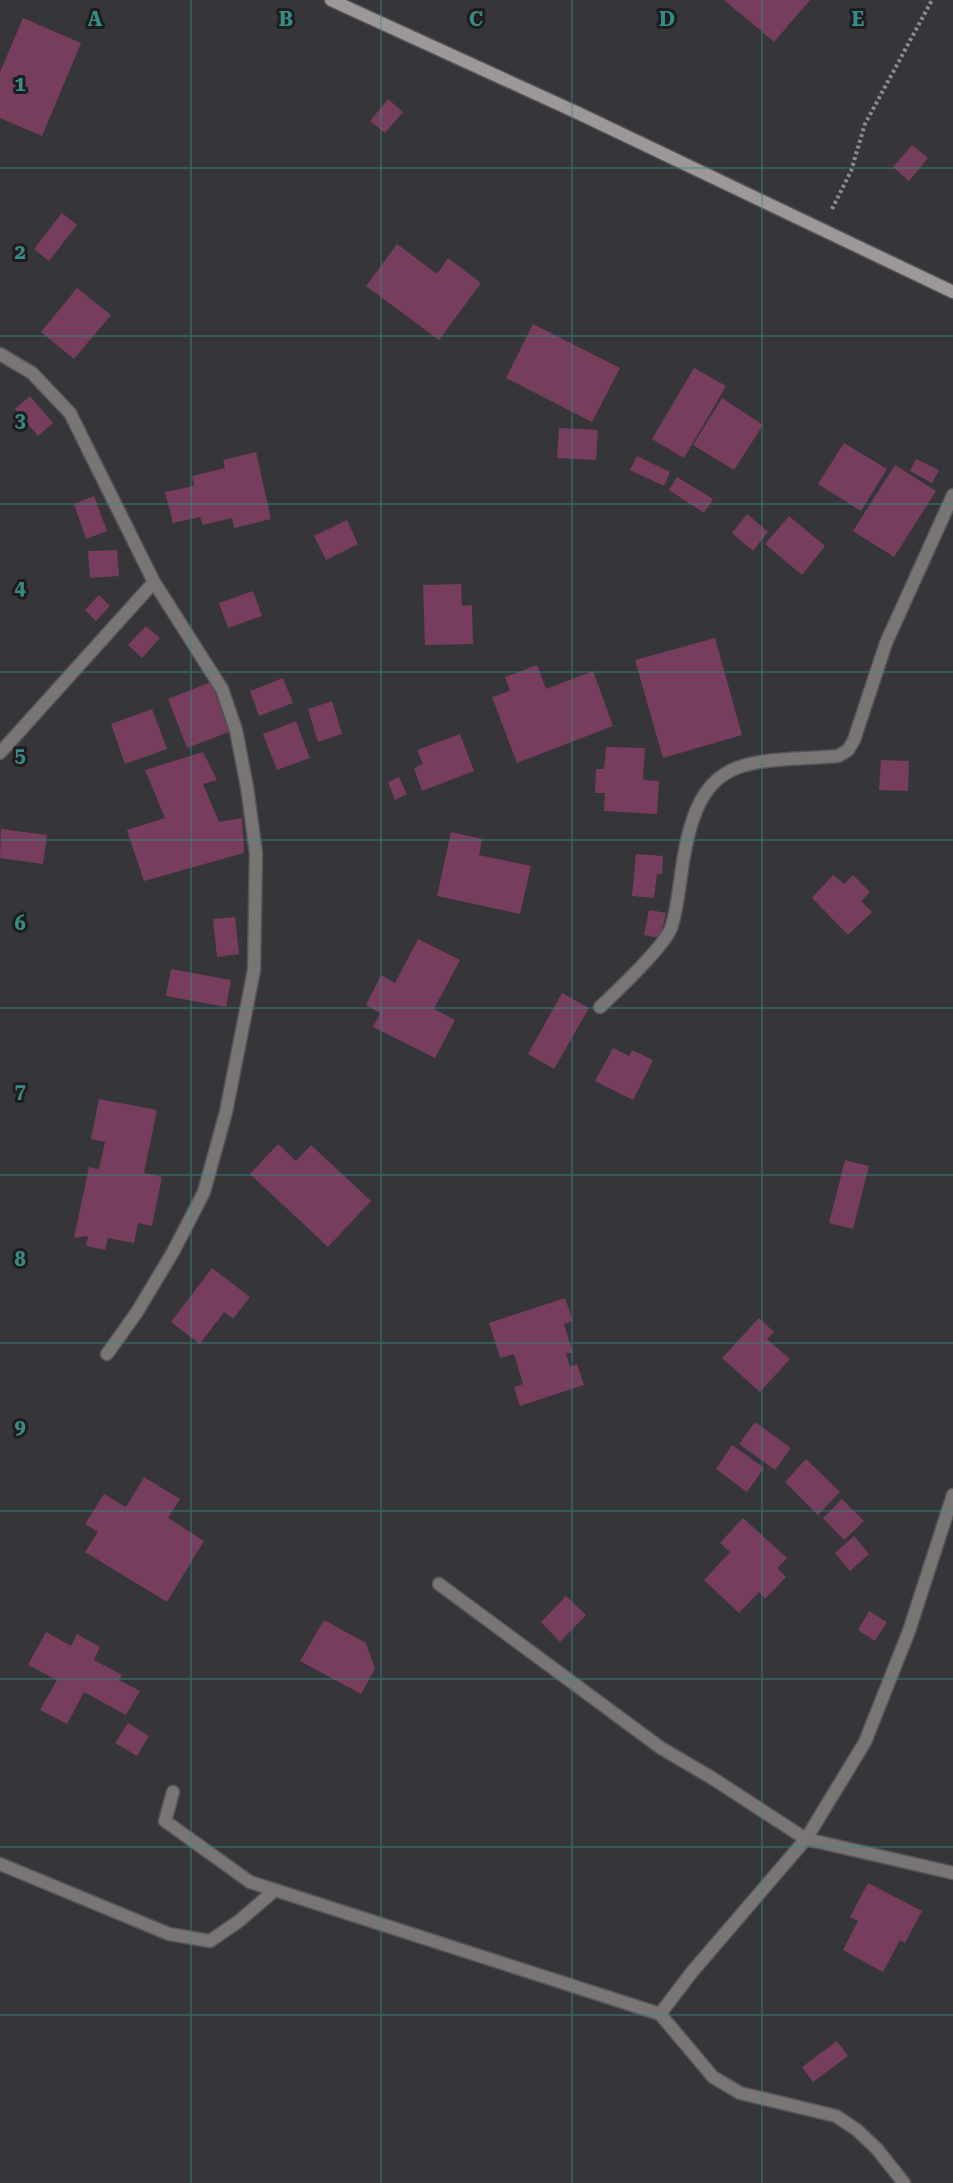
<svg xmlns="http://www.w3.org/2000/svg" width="953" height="2183" font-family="'Roboto Serif',serif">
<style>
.building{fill:#773d5d}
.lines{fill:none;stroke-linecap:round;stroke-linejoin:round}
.service-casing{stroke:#555458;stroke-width:15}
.minor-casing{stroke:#555458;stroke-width:15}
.secondary-casing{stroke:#555458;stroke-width:15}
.path{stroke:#8c8b8f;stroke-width:4;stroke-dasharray:3 3;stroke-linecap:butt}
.service{stroke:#787574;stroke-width:12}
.minor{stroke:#787574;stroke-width:12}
.secondary{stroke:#9d9897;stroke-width:12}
.grid{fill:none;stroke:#398b85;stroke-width:1.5;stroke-opacity:0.55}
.grid-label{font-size:20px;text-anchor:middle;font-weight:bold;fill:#398b85;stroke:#1d1d1f;stroke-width:6;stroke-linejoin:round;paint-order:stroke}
</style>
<rect width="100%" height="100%" fill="#36353a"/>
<path class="building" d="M724 0H810L774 42Z
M23 18 81 43 42 136 0 118V72Z
M388 99 403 112 385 133 370 121Z
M912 145 928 158 909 181 893 167Z
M62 213 77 225 49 261 34 249Z
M397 244 437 274 448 258 481 283 439 340 366 286Z
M77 288 111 315 74 359 41 332Z
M533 324 620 368 592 422 506 378Z
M694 368 726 386 684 458 652 439Z
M30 396 53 423 38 436 15 409Z
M722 398 763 425 734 470 693 445Z
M559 428 598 430 596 460 557 458Z
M844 443 887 469 861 511 818 484Z
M256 452 271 519 234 528 232 518 203 525 200 517 173 523 165 492 194 486 192 476 225 468 223 460Z
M637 456 670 472 664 486 630 470Z
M916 459 939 470 932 483 910 471Z
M895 465 936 491 894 557 853 531Z
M677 477 713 499 704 513 669 490Z
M94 496 107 531 86 539 74 504Z
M747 514 768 532 753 551 732 533Z
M789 516 825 546 802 575 765 544Z
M347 520 358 544 326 560 314 536Z
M117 550 119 576 90 578 88 551Z
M461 584 462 606 472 605 473 644 425 645 423 585Z
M253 591 262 616 228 628 219 603Z
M99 595 110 606 96 621 85 610Z
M146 626 160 638 142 658 128 645Z
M715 638 742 735 663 758 635 660Z
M537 665 546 689 593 671 613 726 517 763 492 697 510 691 505 677Z
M283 678 293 703 259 716 250 691Z
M211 682 229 732 187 748 168 699Z
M332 701 342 734 318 742 308 709Z
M152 709 167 749 125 764 111 724Z
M296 721 310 758 277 770 263 734Z
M460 734 474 771 422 791 414 768 423 764 417 750Z
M606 747 645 748 643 780 659 781 657 814 604 811 605 793H595L596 769H604Z
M203 752 217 780 203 784 219 822 242 818 244 853 144 881 127 830 165 818 145 770Z
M881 760 909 761 908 791 879 790Z
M399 777 407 794 395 800 388 782Z
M1 829 47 835 43 864 0 858Z
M451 832 482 839 479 855 531 866 520 914 437 896Z
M636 854 663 856 662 874H657L654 898 632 896Z
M833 875 844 884 853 875 870 892 861 901 872 912 848 935 812 898Z
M649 910 666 913 660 938 644 935Z
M235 917 239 954 217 957 213 919Z
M418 939 460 960 434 1009 455 1020 435 1058 373 1027 380 1013 366 1005 381 975 395 983Z
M171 969 231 980 226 1007 166 996Z
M562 993 589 1008 554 1069 528 1054Z
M613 1048 629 1056 632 1050 653 1060 633 1100 595 1081Z
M99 1099 157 1110 144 1173 162 1177 152 1226 138 1223 134 1243 108 1238 105 1250 86 1246 88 1236 74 1238 89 1167 99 1169 105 1142 91 1139Z
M278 1144 296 1161 311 1145 371 1201 328 1247 250 1174Z
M845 1160 869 1166 853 1229 829 1223Z
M212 1268 250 1297 233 1319 224 1312 200 1344 171 1322Z
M565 1298 573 1321 564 1324 573 1353H566L570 1367 577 1364 584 1385 520 1406 514 1387 523 1384 514 1354 500 1358 489 1323Z
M759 1318 774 1332 767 1339 790 1359 760 1392 722 1358Z
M755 1422 791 1448 775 1470 739 1444Z
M732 1445 764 1468 747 1492 716 1469Z
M806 1459 840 1492 818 1515 785 1482Z
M144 1477 180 1499 168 1518 204 1541 167 1602 85 1552 98 1532 85 1524 104 1494 126 1507Z
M842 1499 864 1521 844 1540 823 1518Z
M743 1518 787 1558 777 1568 786 1577 765 1599 759 1592 739 1613 704 1580 730 1552 720 1543Z
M854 1536 869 1554 850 1571 835 1553Z
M566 1596 586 1615 560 1642 541 1622Z
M869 1611 887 1622 875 1641 858 1630Z
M324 1620 366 1643 375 1669 361 1694 300 1661Z
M46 1632 71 1646 77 1634 100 1647 94 1660 122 1675 119 1680 140 1691 126 1715 84 1692 67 1724 40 1710 57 1680 28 1665Z
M128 1723 149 1736 137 1756 115 1743Z
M868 1883 922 1911 905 1943 900 1940 883 1972 843 1950 858 1921 850 1917Z
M837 2041 848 2056 813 2082 802 2067Z"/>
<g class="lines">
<g class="service-casing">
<path id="service" d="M173 1792 165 1821 250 1882 275 1890
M0 1864 169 1934 210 1941 239 1921 275 1890"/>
</g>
<g class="minor-casing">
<path id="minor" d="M0 354 32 373 70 413 154 582 222 689 236 730 247 787 256 853 254 970 226 1112 204 1192 173 1252 137 1312 107 1354
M0 753 154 582
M600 1007C617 991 664 947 671 928 678 909 680 877 684 856 702 750 749 763 838 756L848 750 854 740 886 643 953 495
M439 1584 661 1748 712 1778 806 1839 953 1873
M275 1890 660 2014 713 2077 740 2093 836 2116 857 2130 877 2149 904 2183
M660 2014 692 1972 806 1839 865 1742 909 1631 953 1495"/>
</g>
<g class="secondary-casing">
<path id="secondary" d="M331 0 578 113 953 292"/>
</g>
<path class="path" d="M832 209 851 171 865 124 932 0"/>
<use href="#service" class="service"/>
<use href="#minor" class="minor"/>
<use href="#secondary" class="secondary"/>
</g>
<path class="grid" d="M191 0V2183M381 0V2183M572 0V2183M762 0V2183M0 168H953M0 336H953M0 504H953M0 672H953M0 840H953M0 1008H953M0 1175H953M0 1343H953M0 1511H953M0 1679H953M0 1847H953M0 2015H953"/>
<g class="grid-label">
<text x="95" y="26">A</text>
<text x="286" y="26">B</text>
<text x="476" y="26">C</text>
<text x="667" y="26">D</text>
<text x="858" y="26">E</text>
<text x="20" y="91">1</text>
<text x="20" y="259">2</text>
<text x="20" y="427">3</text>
<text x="20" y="595">4</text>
<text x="20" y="762">5</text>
<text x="20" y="930">6</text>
<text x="20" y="1098">7</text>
<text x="20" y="1266">8</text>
<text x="20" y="1434">9</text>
</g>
</svg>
